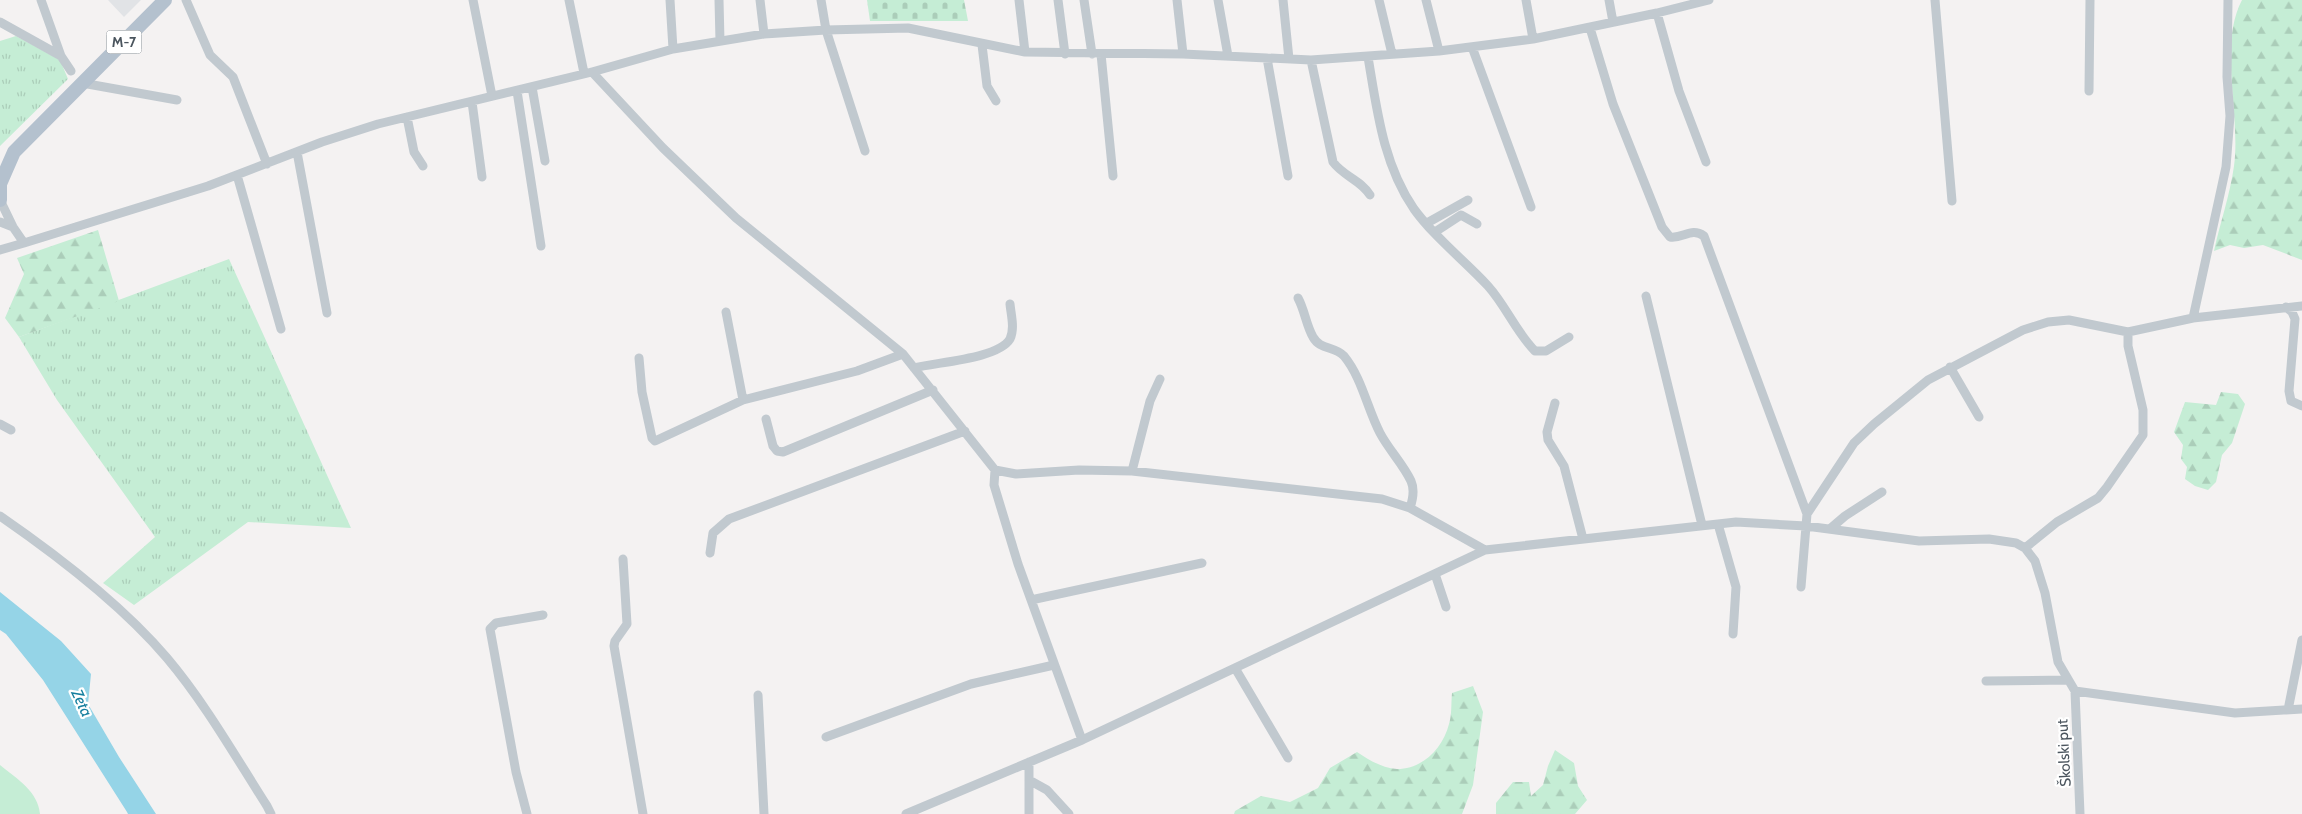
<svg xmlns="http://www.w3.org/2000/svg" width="2302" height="814" font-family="Cabin,sans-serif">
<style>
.airport{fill:#e1e3e6}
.grass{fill:url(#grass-tufts)}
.forest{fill:url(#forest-firs)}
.cemetery{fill:url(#cemetery-stones)}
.park{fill:#c5edd5}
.water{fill:#95d4e7}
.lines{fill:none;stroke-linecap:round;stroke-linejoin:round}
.street{stroke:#c1c9cf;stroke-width:9}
.primary{stroke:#b4c1ce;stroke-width:14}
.labels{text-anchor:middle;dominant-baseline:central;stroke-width:4.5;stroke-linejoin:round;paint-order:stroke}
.shield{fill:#fff;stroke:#81888e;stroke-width:1}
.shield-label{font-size:14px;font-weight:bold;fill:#4b555e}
.street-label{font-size:15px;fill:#4b555e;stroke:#fff}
.water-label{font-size:16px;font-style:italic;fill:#167f9f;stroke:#fff}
</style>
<defs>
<pattern id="grass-tufts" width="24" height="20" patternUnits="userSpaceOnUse" patternTransform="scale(1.25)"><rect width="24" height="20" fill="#c5edd5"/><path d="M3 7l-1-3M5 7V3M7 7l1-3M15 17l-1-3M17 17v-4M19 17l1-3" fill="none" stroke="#abcdb9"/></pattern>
<pattern id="forest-firs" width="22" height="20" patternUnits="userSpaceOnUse" patternTransform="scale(1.25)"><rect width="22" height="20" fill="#c5edd5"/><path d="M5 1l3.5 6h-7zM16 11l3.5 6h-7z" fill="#abcdb9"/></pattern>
<pattern id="cemetery-stones" width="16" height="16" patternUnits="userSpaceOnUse" patternTransform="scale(1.25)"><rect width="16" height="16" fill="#c5edd5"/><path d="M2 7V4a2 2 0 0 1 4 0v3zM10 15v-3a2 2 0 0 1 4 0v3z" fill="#abcdb9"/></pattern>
</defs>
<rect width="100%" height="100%" fill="#f4f2f2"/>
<path class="airport" d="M108 0H141L124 17Z"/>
<path class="grass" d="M16 36 60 60 68 79 0 146V41Z
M229 259 351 528 248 522 134 605 103 583 155 537 57 400 19 337Z"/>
<path class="forest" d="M2242 0H2302V260L2263 245 2244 248 2230 245 2214 251C2220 223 2230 195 2234 166 2241 116 2218 45 2242 0Z
M98 230 119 301 19 337 5 318 24 274 17 258Z
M2221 392 2238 394 2245 404 2232 443 2222 455 2216 482 2208 490 2195 486 2185 479 2187 467 2181 459 2183 445 2174 432 2185 402 2216 405Z
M1473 686 1483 712 1473 785 1462 814H1234L1235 811 1261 796 1290 802 1318 788 1330 768 1357 752C1369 760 1382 768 1397 769 1423 769 1443 748 1449 724 1452 715 1451 703 1452 693Z
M1555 750 1574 763 1578 786 1587 800 1575 814H1496V803L1513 782H1529L1531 796 1543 785 1548 766Z"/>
<path class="cemetery" d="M867 0H964L968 21H870Z"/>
<path class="park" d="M0 765C16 778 38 791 40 814H0Z"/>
<path class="water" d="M0 592 61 641 91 674 88 704 119 757 156 814H128L127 812 43 680 6 634 0 630Z"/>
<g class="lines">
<path class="street" d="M41 0 61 56
M186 0 210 55 233 77 267 164
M473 0 492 96
M569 0 584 73
M670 0 673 49
M719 0 720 41
M760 0 764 34
M821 0 826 30 865 151
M1019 0 1025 52
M1058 0 1065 54
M1084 0 1092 54
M1177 0 1183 54
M1218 0 1228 56
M1283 0 1289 59
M1379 0 1392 54
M1426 0 1439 51
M1526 0 1533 39
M1609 0 1613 22
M1935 0 1952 201
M1657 13 1679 91 1706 162
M0 22 61 56 71 71
M1590 28 1613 104 1662 227 1670 237C1683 239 1691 227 1704 236L1807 514
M982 45 987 86 996 101
M1472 47 1531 207
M1101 54 1113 176
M1368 57C1377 110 1383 164 1414 209 1435 238 1464 260 1488 286 1506 306 1516 332 1535 351H1546L1569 337
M1267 58 1288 176
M1311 60 1333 162C1343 176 1361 180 1370 195
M592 72 663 148 736 218 903 354 995 470 1016 474 1079 470 1132 471 1382 499 1410 508 1485 550 1736 522 1806 526 1919 541 1989 539 2016 543 2025 548 2035 561 2045 593 2058 662 2075 691 2235 713 2302 709
M82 83 177 100
M532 87 545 161
M517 91 541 246
M2089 91 2090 0
M472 102 482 177
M407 117 414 152 423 166
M297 152 327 313
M237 175 281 329
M0 200 13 227 24 243 208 186 322 142 378 124 592 72 673 49 764 34 826 30 908 28 1025 52 1183 54 1311 60 1439 51 1533 39 1657 13 1709 0
M0 222 13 227
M1427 223 1468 200
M1435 232 1461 215 1477 224
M0 250 24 243
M1646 296 1702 525
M1298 298C1305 311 1306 325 1313 337 1320 350 1335 346 1344 356 1362 378 1367 408 1380 433 1389 450 1403 464 1411 481 1415 490 1413 499 1410 508
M2286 307 2292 312 2295 319 2289 391 2291 401 2302 406
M726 312 743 400
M2193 318 2302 306
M639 358 642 392 652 438 655 441 743 400 857 371 903 354
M1950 367 1979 417
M914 368C936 362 998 359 1010 339 1015 328 1011 315 1010 304
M1555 403 1547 432 1548 440 1564 466 1583 539
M766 419 773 446 777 451 783 452 933 390
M0 424 11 430
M995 470 994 485 1018 564 1082 740
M1132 471 1150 401 1160 379
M0 516C58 556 122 605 167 658 205 703 235 756 267 806L271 814
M1718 524 1736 587 1733 634
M1831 528 1845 516 1882 492
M2025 548 2057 522 2098 498 2107 487 2143 435V410L2128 346V332
M710 553 713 533 729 519 965 431
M623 559 627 624 615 641 614 646 643 814
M1435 574 1446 607
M1801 587 1807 514 1854 443 1874 424 1928 380 2023 330 2048 322 2069 320 2128 332 2193 318 2226 167 2230 116 2227 77 2228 0
M1031 600 1202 563
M1235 668 1288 758
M1986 681 2067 680
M2075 691 2080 814
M758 695 764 814
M2288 710 2302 640
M826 737 971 684 1054 665
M1029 780 1047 790 1069 814
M527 814 516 772 490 629 496 623 543 615
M906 814 1082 740 1485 550
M1029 814V762"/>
<path class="primary" d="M0 200V184L14 152 165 0"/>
</g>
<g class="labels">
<rect class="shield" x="106.5" y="30.5" width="35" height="23" rx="4"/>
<g class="shield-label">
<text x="124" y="42">M-7</text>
</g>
<g class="street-label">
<text transform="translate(2064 753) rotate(-93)">Školski put</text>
</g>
<g class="water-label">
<text transform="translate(82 703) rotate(65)">Zeta</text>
</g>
</g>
</svg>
